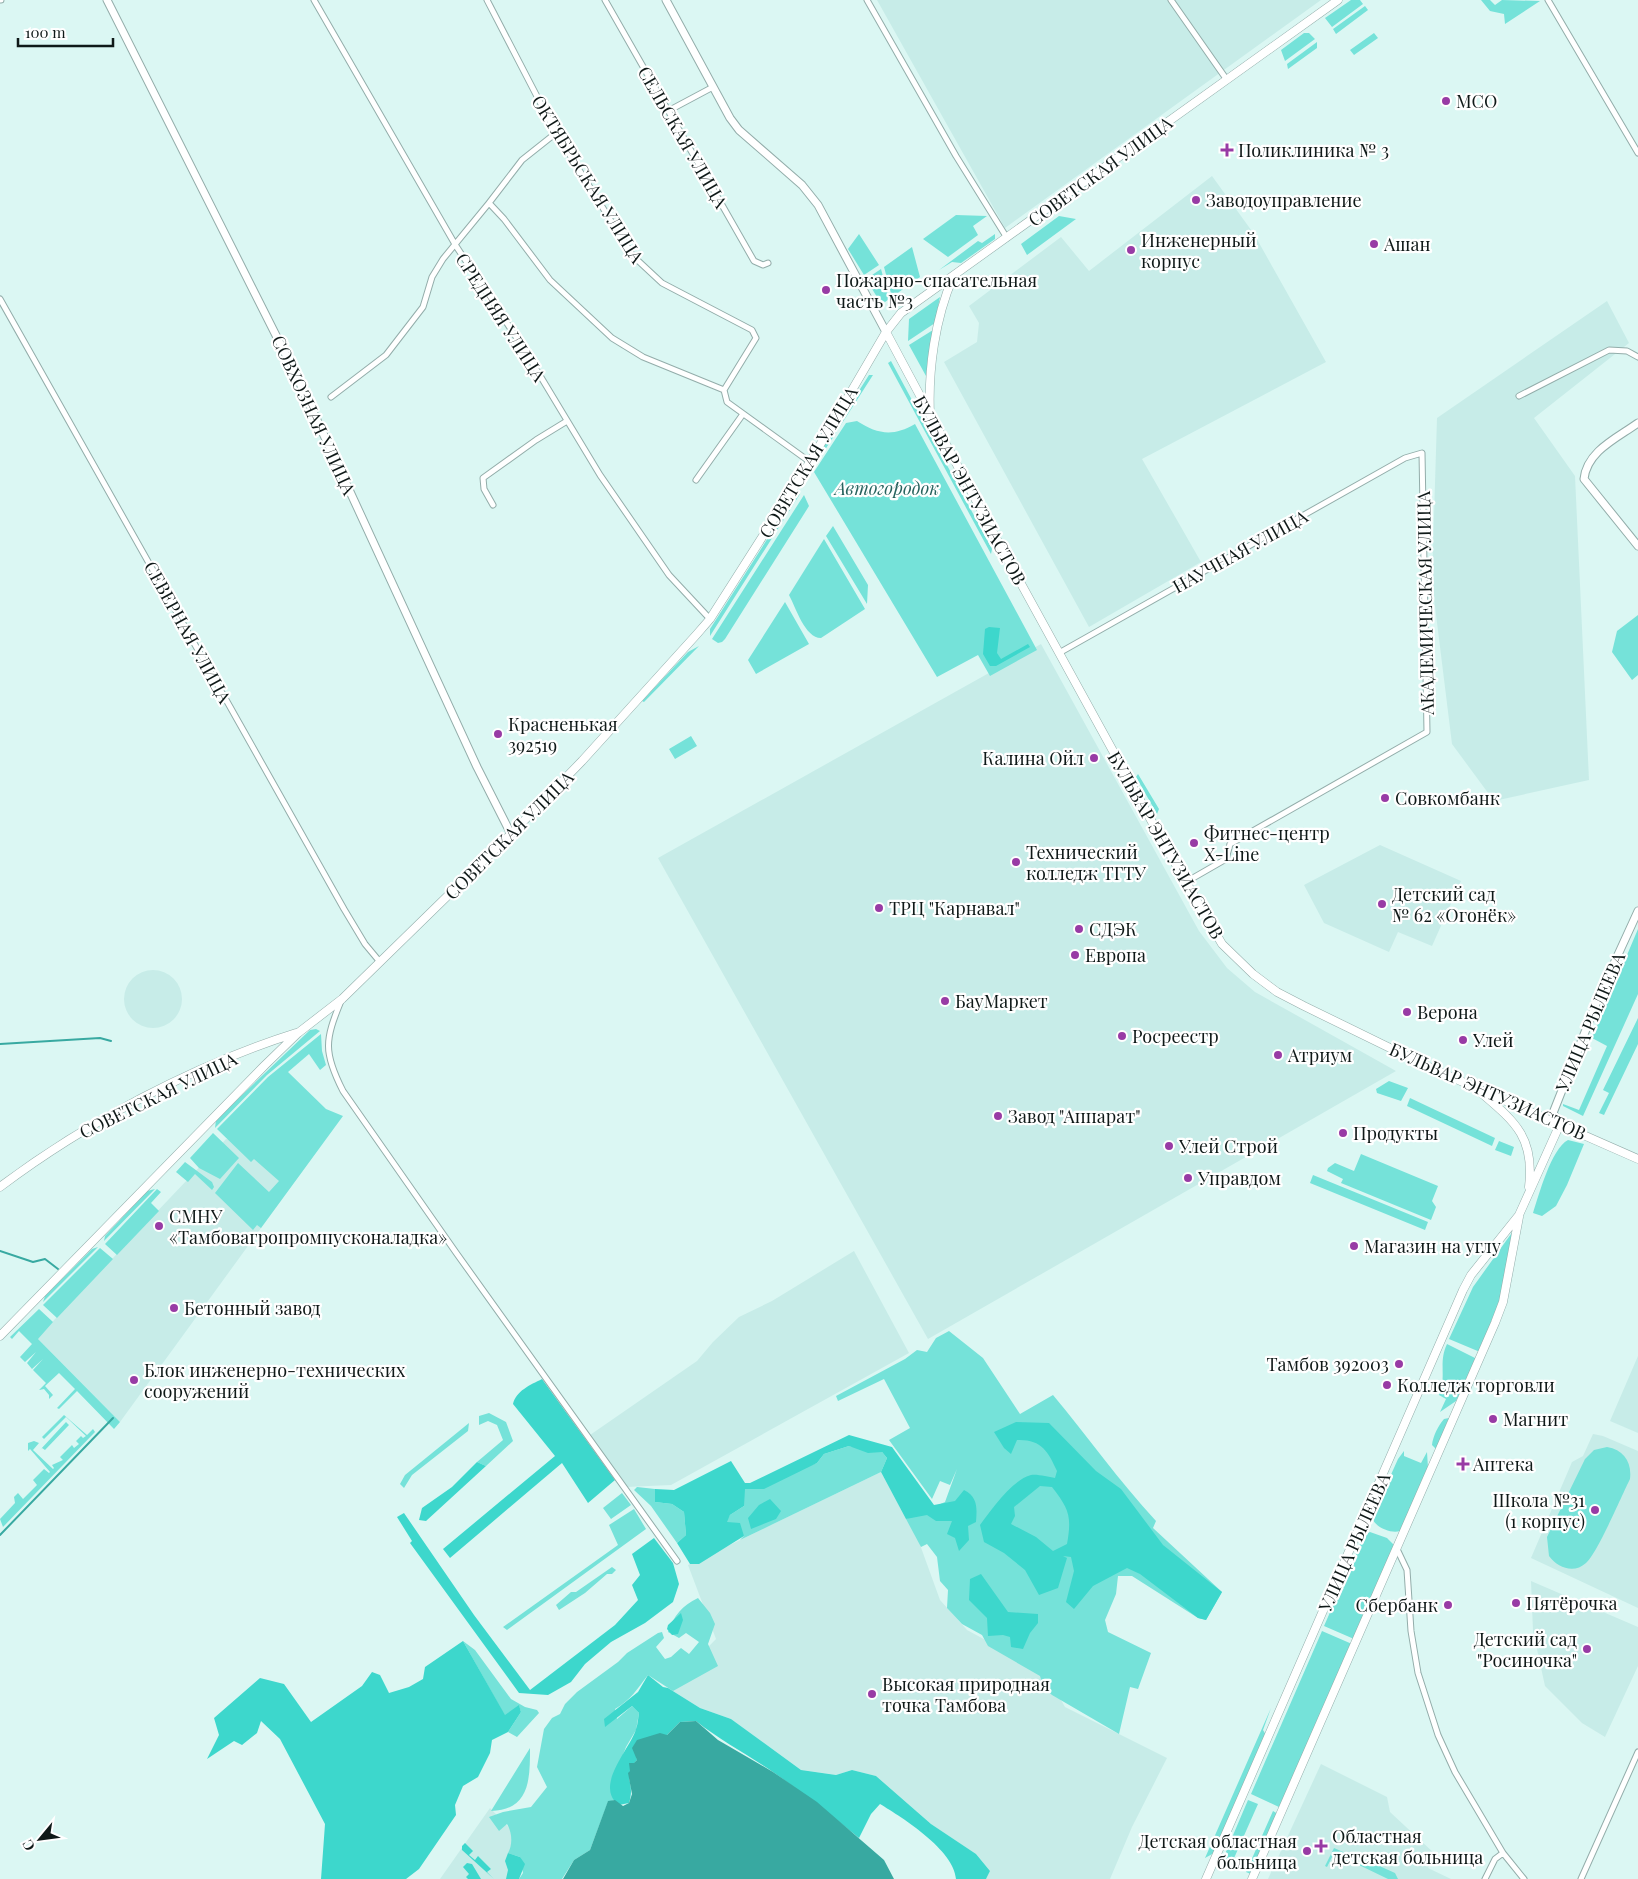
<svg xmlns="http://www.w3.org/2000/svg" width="1638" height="1879" font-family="'Playfair Display',serif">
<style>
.built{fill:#c7ece8}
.green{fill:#75e2d9}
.forest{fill:#3dd7cc;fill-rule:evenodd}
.water{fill:#38a9a1}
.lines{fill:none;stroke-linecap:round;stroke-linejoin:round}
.stream{stroke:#38a9a1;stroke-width:2}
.minor-casing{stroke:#93adaa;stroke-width:7}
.tertiary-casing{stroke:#93adaa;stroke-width:9}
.secondary-casing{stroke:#93adaa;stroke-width:9}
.minor{stroke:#fff;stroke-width:5}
.tertiary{stroke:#fff;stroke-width:7}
.secondary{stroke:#fff;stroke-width:8}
.poi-dot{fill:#983ba5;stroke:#fff;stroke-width:2}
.labels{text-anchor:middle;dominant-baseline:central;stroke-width:4.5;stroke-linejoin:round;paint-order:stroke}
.poi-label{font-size:18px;fill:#0f1918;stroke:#fff;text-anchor:start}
.street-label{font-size:18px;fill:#0f1918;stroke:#fff}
.park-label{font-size:18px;font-style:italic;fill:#27635e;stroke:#fff}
</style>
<rect width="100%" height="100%" fill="#dbf7f3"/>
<path class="built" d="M877 0H1321L1005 228Z
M1212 176 1254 234 1326 362 1142 459 1201 562 1089 627 944 362 977 342 979 323 969 306 1061 237 1089 271Z
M1607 301 1629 343 1534 418 1575 476 1589 780 1494 801 1452 744 1432 582 1437 418Z
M1041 644 1199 931 1227 968 1255 992 1396 1071 928 1339 658 858Z
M1380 845 1461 881 1432 946 1398 932 1389 952 1324 923 1304 885Z
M124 999a29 29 0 1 1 58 0a29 29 0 1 1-58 0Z
M226 1139 317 1151 120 1422 37 1338Z
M854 1251 909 1353 671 1485 626 1487 590 1435 697 1361 713 1342 739 1317 772 1301Z
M1638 1356V1433L1610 1421Z
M1593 1434 1603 1436 1638 1451V1608L1531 1558 1572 1462 1583 1456Z
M881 1472 919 1542 940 1600 967 1630 1045 1672 1065 1707 1167 1758 1132 1827 1110 1879H986L990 1871 976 1854 931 1824 876 1776 852 1770 836 1775 801 1770 731 1719 700 1708 668 1688 716 1639 688 1565Z
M1531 1581 1638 1627V1666L1605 1737 1582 1723 1545 1686 1533 1631Z
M1321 1764 1387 1797 1390 1812 1435 1854 1428 1868 1451 1879H1268Z
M490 1808 516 1835 512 1879H440Z"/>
<path class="green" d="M1351 0H1360L1363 4 1332 27 1325 18Z
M1481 0H1490L1495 5 1502 0 1540 1 1505 24 1504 14 1490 11Z
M1365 6 1368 10 1336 34 1333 29Z
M1304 33H1309L1315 39 1285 61 1281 50Z
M1374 33 1378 38 1354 55 1350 50Z
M1317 42V48L1288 69 1287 64Z
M956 215 987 216 973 226 978 235 948 257 923 239Z
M1059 216 1076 219 1027 255 1021 244Z
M859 234 879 265 864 275 848 249Z
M995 234V239L961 263 952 262 939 270 978 241 982 243Z
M912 247 920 277 892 297 884 267Z
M881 269 889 299 885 302 877 297 866 279Z
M940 297 935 323 908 341 909 319Z
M933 330 926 376 909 345Z
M891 361 992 549 991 554 888 363Z
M869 375H873L814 467 813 463Z
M857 421C877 434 893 437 915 424L1037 650 990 676 978 655 937 677 814 472 846 423Z
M800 494 710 636V629L794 497Z
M804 495 809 506 804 514 725 639 722 642 718 643 712 639Z
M833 526 868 585 867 604 826 536Z
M824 539 865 609 821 638C805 638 796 608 789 595Z
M785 602 809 644 756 674 748 660Z
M1638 615V675L1632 680 1612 652 1617 631Z
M699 646 644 702 642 701 688 652Z
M691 736 697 746 675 759 669 749Z
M1138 774 1159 809 1157 814 1136 777Z
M1638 929V994L1583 1116 1563 1106V1104L1579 1110 1607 1046 1592 1038Z
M1638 1018V1044L1604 1115 1599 1113 1609 1093 1603 1090Z
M316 1029 320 1031 267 1075 215 1128 216 1120 310 1030Z
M321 1034 322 1051 326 1065 320 1070 309 1054 288 1072 326 1109 343 1116 261 1228 257 1225 253 1230 215 1193 238 1163 269 1192 279 1181 254 1159 251 1162 217 1129 268 1077Z
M1389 1081 1408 1088 1401 1101 1377 1093 1376 1089Z
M1410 1098 1495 1138 1492 1146 1407 1106Z
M213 1133 239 1158 220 1179 199 1168 190 1158Z
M1568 1140 1584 1144 1567 1185 1556 1206 1542 1216 1533 1213C1539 1195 1551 1149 1568 1140Z
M1499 1141 1514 1147 1511 1156 1495 1150Z
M1361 1154 1438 1186 1432 1201 1436 1207 1431 1220 1341 1183 1343 1179 1327 1171 1328 1168 1335 1163 1354 1171Z
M185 1162 212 1182 214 1187 212 1190 195 1174 188 1182 176 1172Z
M1313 1175 1428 1222 1425 1230 1310 1183Z
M155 1189 104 1241 105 1236 147 1191Z
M157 1189 161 1192 151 1203 159 1211 117 1255 105 1244Z
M1516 1227 1499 1304 1480 1352 1449 1339 1473 1287Z
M98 1247 43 1302 45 1296 92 1249Z
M100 1248 113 1259 57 1318 43 1305Z
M39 1309 53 1322 38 1339 120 1422 114 1429 77 1391 59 1409 57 1408 75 1389 59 1373 45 1386 53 1395 49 1399V1395L44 1389 39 1390 46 1383 33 1370 43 1359 32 1369 27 1363 36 1352 25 1362 20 1357 32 1344 19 1331 12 1339 10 1337Z
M949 1331 983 1358 1020 1414 1053 1395C1088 1437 1119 1481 1156 1521L1153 1528 1222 1592 1206 1620 1198 1618 1132 1576H1118L1116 1594 1105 1620 1108 1632 1151 1653 1138 1689 1130 1687 1119 1734 1052 1695 1043 1686 1040 1676 988 1646 982 1635 962 1624 947 1608 948 1590 940 1581 937 1557 927 1544 921 1547 906 1519 945 1502 957 1469 950 1485 940 1481 932 1499 889 1440 910 1428 884 1379 838 1401 836 1396 905 1359 917 1350 927 1352 936 1338Z
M1447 1344 1477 1359 1456 1401 1440 1412 1446 1399 1439 1395C1447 1376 1438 1363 1447 1344Z
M489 1413 506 1422 513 1441 486 1466 477 1462 503 1440 497 1425 488 1421 479 1425V1416Z
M64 1415 87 1435 93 1429 95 1432 3 1527 0 1519 15 1503 14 1497 18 1493 23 1499 37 1485 33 1480 44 1469 49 1473 50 1472 30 1449 28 1451V1443L34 1441 39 1443 33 1450 53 1469 54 1468 52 1465 63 1460 60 1457 72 1445 74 1448 79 1444 76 1441 81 1436 83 1438 86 1436 66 1417 44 1439 42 1437Z
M1449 1418 1436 1449 1432 1445C1433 1436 1438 1426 1444 1419Z
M66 1422 69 1425 45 1450 42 1448 40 1450Z
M469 1423 468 1431 412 1475 404 1488 400 1484 405 1475Z
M849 1446 882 1452 887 1458 881 1472 740 1540 744 1536 726 1522 730 1515 744 1506V1489L817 1463 824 1454Z
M1607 1447C1624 1450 1632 1462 1630 1479 1622 1495 1597 1554 1586 1563 1574 1574 1558 1568 1549 1556L1547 1537 1585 1459 1594 1450Z
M1404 1451V1456L1421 1463 1427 1452 1428 1468 1400 1531C1391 1534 1374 1527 1372 1517L1398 1459Z
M637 1487 655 1489V1502L672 1504 684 1512 686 1535 677 1543 651 1506 634 1490Z
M622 1493 631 1505 611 1519 603 1508Z
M634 1509 646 1529 507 1630 503 1627 618 1545 609 1525Z
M1370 1532 1387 1538 1394 1545 1354 1639 1324 1626 1364 1535Z
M612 1567 616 1570 612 1574H607L585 1593 559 1610 556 1605 571 1592H576Z
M698 1598 710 1613 715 1624 708 1644 718 1666 673 1691 648 1675C637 1689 631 1700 615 1709L617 1719 632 1706 639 1713 636 1730 626 1747 610 1789 615 1800 608 1802 590 1850 574 1860 562 1879H519L523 1873 520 1857 508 1853C513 1844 512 1832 507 1824L499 1831 489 1817 503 1812 531 1807 547 1787 537 1767 544 1729 552 1718 560 1714 565 1704 577 1692 618 1662 627 1653 658 1633 662 1632 664 1638 656 1647 665 1659 671 1657 681 1648 689 1654 699 1642 686 1633 679 1638 668 1632C674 1615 682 1606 698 1598Z
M1322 1631 1352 1644 1281 1808 1251 1794Z
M463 1641 475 1650 511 1699 525 1707 537 1710 539 1713 517 1737 508 1732 521 1712 519 1706 505 1716Z
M1271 1708 1263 1730 1266 1735 1214 1853 1205 1858Z
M530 1748C530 1779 530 1810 491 1811Z
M1248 1800 1258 1804 1231 1865 1222 1861Z
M1273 1811 1278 1814 1251 1874 1246 1872Z
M1334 1848 1350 1855V1859L1346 1861 1333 1855 1327 1867 1325 1866Z
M1366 1860 1395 1873 1398 1879H1388L1359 1865Z"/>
<path class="forest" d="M989 627 1000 628 997 653 1001 659 1028 644 1030 647 996 666H990L983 654 985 629Z
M542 1379 615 1480 588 1503 562 1463 450 1558 443 1549 555 1456 513 1404C516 1391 530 1385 542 1379Z
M1016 1422 1049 1423 1096 1471 1121 1489 1163 1545 1222 1592 1206 1620 1198 1618 1140 1574 1127 1568 1093 1586 1074 1609 1066 1602 1074 1571 1071 1557 1063 1556 1067 1558 1058 1588 1039 1595 1025 1570 1004 1553 984 1542 980 1525C991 1510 1012 1480 1031 1475 1038 1474 1048 1477 1055 1478L1057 1471C1048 1451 1041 1439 1017 1440L1011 1454 1004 1448 994 1432ZM1040 1486 1052 1487C1069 1509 1072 1516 1067 1544L1053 1551 1036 1537 1011 1524 1015 1516 1014 1507Z
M849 1435 892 1447 934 1505 955 1501 964 1490C978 1497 977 1508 976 1522L968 1526 969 1540 959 1551 955 1538 947 1534 952 1521H936L927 1515 906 1519 881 1472 887 1458 882 1452 868 1453 849 1446 824 1454 817 1463 764 1489H745L744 1506 730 1515 727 1522 740 1523 744 1536 699 1564H690L677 1543 686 1535 684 1512 672 1504 655 1502V1489L674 1490 731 1461 745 1483H750Z
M477 1462 486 1466 426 1521 419 1520 422 1508 452 1487Z
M770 1499 781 1511 776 1519 751 1529 748 1518 759 1505Z
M404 1513 474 1615 530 1690 615 1625 638 1600 632 1585 640 1575 632 1554 654 1538 673 1563 679 1584 673 1602 645 1623 611 1642 585 1664 571 1682 548 1695 519 1693 410 1543 412 1541 397 1517Z
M981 1574 1008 1612 1038 1614V1623L1030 1633 1023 1649 1011 1647 1010 1637 1003 1635 988 1636 987 1618 969 1600 970 1579Z
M681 1613 683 1620 678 1634 672 1635 667 1629 668 1625Z
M463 1641 505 1715 519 1705 521 1712 508 1732 492 1740 490 1753 478 1777 463 1786 455 1805 456 1815 419 1869 406 1879H321L325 1824 280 1739 261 1721 257 1733 242 1745 234 1741 207 1759 219 1735 214 1718 260 1678 284 1684 311 1722 362 1686 372 1672 380 1675 389 1693 409 1687 423 1679 425 1667Z
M648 1675 663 1687 668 1688 700 1708 731 1719 801 1770 836 1775 852 1770 876 1776 931 1824 976 1854 990 1871 986 1879H956C954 1850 903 1818 880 1804L871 1814 859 1838C831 1815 803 1793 773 1772 747 1754 721 1741 696 1721L680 1722 667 1735 636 1754 637 1760C621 1779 636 1781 629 1803L619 1805C593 1786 631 1748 636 1729 638 1724 638 1718 639 1713L632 1706 605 1727 604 1719 638 1692Z
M465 1843 473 1851 469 1855 475 1860 478 1856 491 1869 487 1872 494 1879 462 1850V1846Z
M508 1853 520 1857 525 1864 519 1879H506L508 1870 505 1861Z
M467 1863 472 1864 481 1879H468L466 1877 469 1874 463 1867Z"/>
<path class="water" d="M696 1721 718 1740 773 1772 817 1802 884 1860 894 1879H563L574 1860 590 1850 608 1801 615 1800 623 1806 629 1803 632 1794 628 1773 630 1771 629 1763H634L637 1760 632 1748 637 1740 660 1733 667 1735 680 1722Z"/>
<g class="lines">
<path class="stream" d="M0 1044 100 1038 111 1041
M0 1251 33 1262 45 1259 58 1269
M0 1535 113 1418"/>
<g class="minor-casing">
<path id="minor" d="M0 0H1
M314 0 456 246 524 349 600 475 669 575 710 619
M487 0 556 133 633 256 662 283 752 330 756 338 724 390 727 402 810 462
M605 0 754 261 763 265 768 263
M867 0 956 156 1007 238
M1171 0 1227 80
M1548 0 1638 153
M668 111 713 87
M556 133 522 160 489 203 504 219 550 280 612 338 643 357 724 390
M0 299 344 909 365 944 380 962
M1519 396 1609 350 1627 351 1638 357
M331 397 386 355 423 307 432 277 443 259 489 203
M696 480 743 414
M493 505 484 489 483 478 536 440 567 421
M1059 653 1405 458 1422 453 1427 732 1230 844 1226 859 1186 882
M341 1001C325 1040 323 1052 343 1091L457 1254 677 1561
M1397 1549 1407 1570 1411 1631 1418 1673 1438 1735 1455 1772 1503 1853 1524 1879
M1485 1879 1495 1859 1503 1853
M1581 1879 1638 1752"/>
</g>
<g class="tertiary-casing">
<path id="tertiary" d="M107 0 298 379 477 767 511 834
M666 0 730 118 739 130 802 185 818 205 886 332
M1638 423C1617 438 1587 451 1584 479L1638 546
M1560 1124 1553 1113 1600 994 1638 911"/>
</g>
<g class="secondary-casing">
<path id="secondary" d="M886 332 1002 549 1168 851 1222 944 1253 974 1277 992 1304 1006 1431 1068 1638 1159
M930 415C928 369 935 319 953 277
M1479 1091C1514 1121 1535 1136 1529 1187
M0 1187C85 1123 194 1065 296 1033
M0 1336 265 1065 298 1033 342 999 511 834 582 761 697 634 710 619 810 462 886 332 901 313 1338 0
M1206 1879 1463 1290 1471 1275 1519 1215 1560 1124
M1252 1879 1495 1323 1503 1302 1519 1217"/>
</g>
<use href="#minor" class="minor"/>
<use href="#tertiary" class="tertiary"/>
<use href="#secondary" class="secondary"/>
</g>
<g class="poi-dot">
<circle cx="1446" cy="101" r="5"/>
<path d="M1224.5 142.5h5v5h5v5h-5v5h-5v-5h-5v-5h5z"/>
<circle cx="1196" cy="200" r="5"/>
<circle cx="1374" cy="244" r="5"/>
<circle cx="1131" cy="250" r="5"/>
<circle cx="826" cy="290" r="5"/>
<circle cx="498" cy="734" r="5"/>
<circle cx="1094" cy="758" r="5"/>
<circle cx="1385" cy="798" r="5"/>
<circle cx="1194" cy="843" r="5"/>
<circle cx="1016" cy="862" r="5"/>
<circle cx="1382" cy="904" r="5"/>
<circle cx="879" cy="908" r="5"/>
<circle cx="1079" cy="929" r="5"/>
<circle cx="1075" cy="955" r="5"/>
<circle cx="945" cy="1001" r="5"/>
<circle cx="1407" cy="1012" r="5"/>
<circle cx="1122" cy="1036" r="5"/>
<circle cx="1463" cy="1040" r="5"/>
<circle cx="1278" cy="1055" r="5"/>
<circle cx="998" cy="1116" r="5"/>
<circle cx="1343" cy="1133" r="5"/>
<circle cx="1169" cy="1146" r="5"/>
<circle cx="1188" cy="1178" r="5"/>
<circle cx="159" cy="1226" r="5"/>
<circle cx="1354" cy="1246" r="5"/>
<circle cx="174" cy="1308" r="5"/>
<circle cx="1399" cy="1364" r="5"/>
<circle cx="134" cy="1380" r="5"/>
<circle cx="1387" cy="1385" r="5"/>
<circle cx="1493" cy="1419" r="5"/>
<path d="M1460.5 1456.5h5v5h5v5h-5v5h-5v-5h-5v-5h5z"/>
<circle cx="1595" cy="1510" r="5"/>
<circle cx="1516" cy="1603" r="5"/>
<circle cx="1448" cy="1605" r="5"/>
<circle cx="1587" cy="1649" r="5"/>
<circle cx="872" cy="1694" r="5"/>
<path d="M1318.5 1838.5h5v5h5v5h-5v5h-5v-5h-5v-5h5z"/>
<circle cx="1307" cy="1851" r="5"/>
</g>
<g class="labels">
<g class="poi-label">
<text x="1456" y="101">МСО</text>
<text x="1238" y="150">Поликлиника № 3</text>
<text x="1206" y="200">Заводоуправление</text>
<text x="1141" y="240">Инженерный<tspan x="1141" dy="21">корпус</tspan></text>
<text x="1384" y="244">Ашан</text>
<text x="836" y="280">Пожарно-спасательная<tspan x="836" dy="21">часть №3</tspan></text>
<text x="508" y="724">Красненькая<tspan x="508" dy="21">392519</tspan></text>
<text x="1084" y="758" text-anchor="end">Калина Ойл</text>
<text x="1395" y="798">Совкомбанк</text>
<text x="1204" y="833">Фитнес-центр<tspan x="1204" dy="21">X-Line</tspan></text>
<text x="1026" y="852">Технический<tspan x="1026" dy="21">колледж ТГТУ</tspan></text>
<text x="1392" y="894">Детский сад<tspan x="1392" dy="21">№ 62 «Огонёк»</tspan></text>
<text x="889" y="908">ТРЦ "Карнавал"</text>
<text x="1089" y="929">СДЭК</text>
<text x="1085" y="955">Европа</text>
<text x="955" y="1001">БауМаркет</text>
<text x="1417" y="1012">Верона</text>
<text x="1132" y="1036">Росреестр</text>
<text x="1473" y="1040">Улей</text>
<text x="1288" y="1055">Атриум</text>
<text x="1008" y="1116">Завод "Аппарат"</text>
<text x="1353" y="1133">Продукты</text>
<text x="1179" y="1146">Улей Строй</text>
<text x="1198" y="1178">Управдом</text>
<text x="169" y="1216">СМНУ<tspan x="169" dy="21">«Тамбовагропромпусконаладка»</tspan></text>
<text x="1364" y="1246">Магазин на углу</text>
<text x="184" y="1308">Бетонный завод</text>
<text x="1389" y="1364" text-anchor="end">Тамбов 392003</text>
<text x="144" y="1370">Блок инженерно-технических<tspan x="144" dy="21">сооружений</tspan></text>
<text x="1397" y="1385">Колледж торговли</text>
<text x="1503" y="1419">Магнит</text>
<text x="1473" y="1464">Аптека</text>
<text x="1585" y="1500" text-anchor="end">Школа №31<tspan x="1585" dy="21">(1 корпус)</tspan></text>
<text x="1526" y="1603">Пятёрочка</text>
<text x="1438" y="1605" text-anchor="end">Сбербанк</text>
<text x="1577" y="1639" text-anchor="end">Детский сад<tspan x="1577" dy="21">"Росиночка"</tspan></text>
<text x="882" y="1684">Высокая природная<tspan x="882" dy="21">точка Тамбова</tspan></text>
<text x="1332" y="1836">Областная<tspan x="1332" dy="21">детская больница</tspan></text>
<text x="1297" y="1841" text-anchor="end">Детская областная<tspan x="1297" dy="21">больница</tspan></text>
</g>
<g class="street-label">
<text transform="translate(683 137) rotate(60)">СЕЛЬСКАЯ УЛИЦА</text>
<text transform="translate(1100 171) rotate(-36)">СОВЕТСКАЯ УЛИЦА</text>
<text transform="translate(588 179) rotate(58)">ОКТЯБРЬСКАЯ УЛИЦА</text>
<text transform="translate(501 317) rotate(57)">СРЕДНЯЯ УЛИЦА</text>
<text transform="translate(314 415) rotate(65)">СОВХОЗНАЯ УЛИЦА</text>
<text transform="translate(808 462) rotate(-59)">СОВЕТСКАЯ УЛИЦА</text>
<text transform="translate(970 490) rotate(61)">БУЛЬВАР ЭНТУЗИАСТОВ</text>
<text transform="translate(1240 551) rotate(-29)">НАУЧНАЯ УЛИЦА</text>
<text transform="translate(1425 603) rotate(-91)">АКАДЕМИЧЕСКАЯ УЛИЦА</text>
<text transform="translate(188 632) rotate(61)">СЕВЕРНАЯ УЛИЦА</text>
<text transform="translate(509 835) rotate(-45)">СОВЕТСКАЯ УЛИЦА</text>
<text transform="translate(1166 845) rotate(60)">БУЛЬВАР ЭНТУЗИАСТОВ</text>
<text transform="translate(1590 1022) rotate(-67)">УЛИЦА РЫЛЕЕВА</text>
<text transform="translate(1488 1091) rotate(24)">БУЛЬВАР ЭНТУЗИАСТОВ</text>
<text transform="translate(158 1095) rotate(-26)">СОВЕТСКАЯ УЛИЦА</text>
<text transform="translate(1354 1542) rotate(-66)">УЛИЦА РЫЛЕЕВА</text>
</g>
<g class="park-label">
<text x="887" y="488">Автогородок</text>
</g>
</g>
<g transform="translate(40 1839) rotate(241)" stroke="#ffffff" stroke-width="4" paint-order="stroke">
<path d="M0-4L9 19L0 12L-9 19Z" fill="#0f1918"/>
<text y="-8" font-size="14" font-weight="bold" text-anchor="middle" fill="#0f1918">С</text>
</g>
<path d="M18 38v8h95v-8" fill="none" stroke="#0f1918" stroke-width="2.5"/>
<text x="25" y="38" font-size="15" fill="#0f1918" stroke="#ffffff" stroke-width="4" paint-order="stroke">100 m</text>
</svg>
